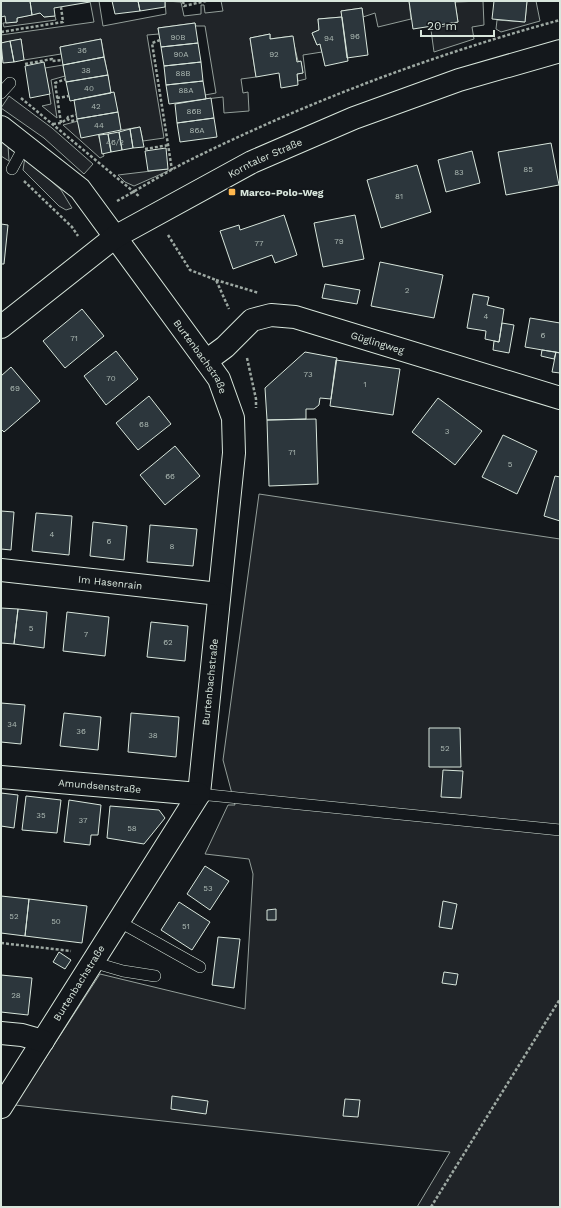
<svg xmlns="http://www.w3.org/2000/svg" width="561" height="1208" font-family="'Work Sans',sans-serif">
<style>
.green{fill:#202428;stroke:#939e99}
.building{fill:#2c363c;stroke:#d8e6dc}
.lines{fill:none;stroke-linecap:round;stroke-linejoin:round}
.service-casing{stroke:#d8e6dc;stroke-width:12}
.minor-casing{stroke:#d8e6dc;stroke-width:24}
.tertiary-casing{stroke:#d8e6dc;stroke-width:24}
.path{stroke:#9da8a2;stroke-width:2.5;stroke-dasharray:3 2;stroke-linecap:butt}
.service{stroke:#14181c;stroke-width:11}
.minor{stroke:#14181c;stroke-width:22}
.tertiary{stroke:#14181c;stroke-width:22}
.poi-dot{fill:#ffb74d;stroke:#14181c;stroke-width:1.5}
.labels{text-anchor:middle;dominant-baseline:central;stroke-width:3;stroke-linejoin:round;paint-order:stroke}
.number-label{font-size:8px;fill:#adbab4}
.street-label{font-size:10px;fill:#d8e6dc;stroke:#14181c}
.poi-label{font-size:10px;font-weight:bold;fill:#d8e6dc;stroke:#14181c;text-anchor:start}
</style>
<rect width="100%" height="100%" fill="#14181c"/>
<path class="green" d="M90 1H99L103 26 166 14 165 1 181 2 184 16 201 14V5H204L205 13 223 11 221 1H409L411 19 378 27 375 13 363 17 362 8 341 11 342 17 318 19 319 30 312 33 317 45 320 44 322 52 303 55 306 79 298 81 297 74 303 73 301 62 298 61 292 36 270 39V34L250 38 256 77 241 79 243 93 248 92 249 111 224 113 223 97 206 99 205 95 216 93 205 26H196L195 23 158 28 159 34 147 35 164 138 143 141 140 127 121 130 114 93H111L101 39 60 47 61 54 24 60 21 39 1 43V35L94 22Z
M483 1 484 25 472 27 474 39 434 52 431 30 458 22 455 2Z
M527 1H536L540 21 501 32 496 29 497 20 525 22Z
M40 13 44 17 55 16 56 20 4 27 3 23 17 22V18Z
M63 65 65 76 51 80 57 118 42 106 51 104 45 68Z
M9 96 52 128 93 164 84 174 44 138 1 108Z
M78 121 81 137 98 134 104 156 100 158 63 125Z
M1 138 8 145 9 161 1 156Z
M25 157 61 190 72 208 66 210 59 206 23 170Z
M168 169V171L134 186 125 182 118 175Z
M259 494 560 539V1207H417L450 1152 15 1105 100 974 245 1009 253 874 249 859 205 854 228 805H235L223 760Z"/>
<path class="building" d="M1 1H30L32 15 17 18V22L6 23 5 16 1 17Z
M30 1H90V2L54 8 55 16 44 17 40 13 32 15Z
M112 1H138L140 11 115 14Z
M138 1H165V7L140 11Z
M409 1H458L455 2 458 22 413 29Z
M494 1H527L525 22 492 19Z
M362 8 368 55 347 58 341 11Z
M342 17 348 61 325 66 320 44 317 45 312 33 319 30 318 19Z
M195 23 198 43 161 47 158 28Z
M270 34V39L293 36 297 62 301 61 303 73 297 74 298 85 281 88 279 73 256 77 250 38Z
M21 39 24 60 14 62 10 41Z
M101 39 104 57 63 65 60 47Z
M10 41 14 62 3 63 1 43Z
M198 43 201 62 164 66 161 47Z
M104 57 108 75 66 82 63 65Z
M44 62 50 94 30 98 25 66Z
M201 62 203 81 166 85 164 66Z
M108 75 111 93 70 101 66 82Z
M203 81 206 99 169 104 166 85Z
M114 92 118 112 77 119 74 100Z
M211 98 214 118 177 123 175 104Z
M118 112 121 130 81 138 77 119Z
M214 118 217 137 180 142 177 123Z
M140 127 144 147 133 148 130 129Z
M130 129 133 148 122 150 119 132Z
M119 132 122 150 111 152 108 134Z
M108 134 111 152 102 154 99 135Z
M551 143 559 185 506 195 498 152Z
M166 148 168 169 148 171 145 151Z
M472 151 480 183 446 192 438 160Z
M417 165 431 212 381 228 367 180Z
M284 215 297 255 275 263 272 255 233 269 220 231 239 225 240 230Z
M355 215 364 259 323 267 314 223Z
M1 224 8 225 4 264H1Z
M380 262 443 275 434 318 371 306Z
M325 284 360 290 357 304 322 298Z
M473 294 489 297 487 305 504 309 499 342 485 339 486 331 467 328Z
M82 309 104 336 65 368 43 341Z
M530 318 560 323V353L525 347Z
M502 323 514 325 509 353 493 350 494 341 499 342Z
M542 350 556 352 554 359 541 356Z
M116 351 138 379 106 405 84 376Z
M305 352 337 358 331 399 320 398 319 405 314 409H306V419L267 420 265 388Z
M556 352 560 353V373L552 372Z
M336 360 400 369 393 415 330 406Z
M11 367 40 401 4 432 1 429V376Z
M149 396 171 424 138 450 116 423Z
M438 398 482 431 455 465 412 432Z
M316 419 318 484 269 486 267 420Z
M503 435 537 451 517 494 482 477Z
M175 446 200 476 165 505 140 475Z
M555 476 560 477V521L544 516Z
M1 511 14 512 11 550 1 549Z
M36 513 72 516 69 555 32 551Z
M93 522 127 526 124 560 90 556Z
M150 525 197 529 193 566 147 562Z
M1 608 18 609 14 644 1 643Z
M18 609 47 612 44 648 14 644Z
M67 612 109 617 105 656 63 651Z
M151 622 188 626 185 661 147 657Z
M1 703 25 705 21 744 1 742Z
M64 713 101 717 98 750 60 746Z
M131 713 179 717 176 757 128 752Z
M429 728H460L461 767H429Z
M443 770 463 771 461 798 441 797Z
M1 793 18 795 14 828 1 826Z
M26 796 61 800 57 833 22 830Z
M69 800 101 805 98 835H91L90 845 64 842Z
M110 806 159 810 165 818 144 844 107 838Z
M205 866 229 881 210 910 187 894Z
M1 896 29 899 25 936 1 933Z
M29 899 87 906 82 943 25 936Z
M443 901 457 904 452 929 439 927Z
M179 902 210 922 192 950 161 930Z
M276 909V920H267V910Z
M218 937 240 939 234 988 212 985Z
M59 952 71 960 65 969 53 962Z
M444 972 458 974 456 985 442 983Z
M1 975 32 978 28 1015 1 1012Z
M172 1096 208 1101 206 1114 171 1109Z
M345 1099 360 1100 358 1117 343 1116Z"/>
<g class="lines">
<g class="service-casing">
<path id="service" d="M1 93 10 83
M12 169 25 145
M199 794 560 830
M118 921 200 967
M92 962 123 971 155 976"/>
</g>
<g class="minor-casing">
<g id="minor">
<path id="s1" d="M1 127 80 189 206 361 219 379 233 418 234 453 199 794 1 1107"/>
<path id="s2" d="M206 361 225 347 252 320 271 315 295 317 560 398"/>
<path id="s3" d="M1 570 219 594"/>
<path id="s4" d="M1 777 199 794"/>
<path d="M1 1033 22 1035 43 1041"/>
</g>
</g>
<g class="tertiary-casing">
<g id="tertiary">
<path id="s5" d="M1 327 115 237 252 162 354 118 459 80 560 51"/>
</g>
</g>
<path class="path" d="M183 1 184 6 206 1
M1 32 63 22 61 7
M160 40 152 43 172 170
M25 64 52 59V61L62 60
M21 98 140 197
M57 98 69 96
M67 119 68 117 77 115
M61 123 55 83 66 79
M53 124 61 123 67 119 71 121 78 120
M145 149 169 145
M24 181 72 227 78 236
M117 201C141 188 164 173 188 161 307 102 432 55 560 20
M168 235 190 270 216 280 229 309
M216 280 259 293
M247 358 256 399V408
M1 943 71 951
M431 1207 560 999"/>
<use href="#service" class="service"/>
<use href="#minor" class="minor"/>
<use href="#tertiary" class="tertiary"/>
</g>
<rect class="poi-dot" x="228" y="188" width="8" height="8" rx="2"/>
<g class="labels">
<g class="number-label">
<text x="355" y="36">96</text>
<text x="178" y="37">90B</text>
<text x="329" y="38">94</text>
<text x="82" y="50">36</text>
<text x="181" y="54">90A</text>
<text x="274" y="54">92</text>
<text x="86" y="70">38</text>
<text x="183" y="73">88B</text>
<text x="89" y="88">40</text>
<text x="186" y="90">88A</text>
<text x="96" y="106">42</text>
<text x="194" y="111">86B</text>
<text x="99" y="125">44</text>
<text x="197" y="130">86A</text>
<text x="115" y="142">46/2</text>
<text x="528" y="169">85</text>
<text x="459" y="172">83</text>
<text x="399" y="196">81</text>
<text x="339" y="241">79</text>
<text x="259" y="243">77</text>
<text x="407" y="290">2</text>
<text x="486" y="316">4</text>
<text x="543" y="335">6</text>
<text x="74" y="338">71</text>
<text x="308" y="374">73</text>
<text x="111" y="378">70</text>
<text x="365" y="384">1</text>
<text x="15" y="388">69</text>
<text x="144" y="424">68</text>
<text x="447" y="431">3</text>
<text x="292" y="452">71</text>
<text x="510" y="464">5</text>
<text x="170" y="476">66</text>
<text x="52" y="534">4</text>
<text x="109" y="541">6</text>
<text x="172" y="546">8</text>
<text x="31" y="628">5</text>
<text x="86" y="634">7</text>
<text x="168" y="642">62</text>
<text x="12" y="724">34</text>
<text x="81" y="731">36</text>
<text x="153" y="735">38</text>
<text x="445" y="748">52</text>
<text x="41" y="815">35</text>
<text x="83" y="820">37</text>
<text x="132" y="828">58</text>
<text x="208" y="888">53</text>
<text x="14" y="916">52</text>
<text x="56" y="921">50</text>
<text x="186" y="926">51</text>
<text x="16" y="995">28</text>
</g>
<g class="street-label">
<text stroke="none"><textPath href="#s5" startOffset="315">Korntaler Straße</textPath></text>
<text stroke="none"><textPath href="#s2" startOffset="192">Güglingweg</textPath></text>
<text stroke="none"><textPath href="#s1" startOffset="307">Burtenbachstraße</textPath></text>
<text stroke="none"><textPath href="#s3" startOffset="110">Im Hasenrain</textPath></text>
<text transform="translate(210 682) rotate(-84)">Burtenbachstraße</text>
<text stroke="none"><textPath href="#s4" startOffset="99">Amundsenstraße</textPath></text>
<text transform="translate(79 983) rotate(-58)">Burtenbachstraße</text>
</g>
<g class="poi-label">
<text x="240" y="192">Marco-Polo-Weg</text>
</g>
</g>
<rect width="561" height="1208" fill="none" stroke="#d8e6dc" stroke-width="4"/>
<path d="M421 30v6h73v-6" fill="none" stroke="#d8e6dc" stroke-width="2"/>
<text x="427" y="30" font-size="12" fill="#d8e6dc" stroke="#14181c" stroke-width="3" paint-order="stroke">20 m</text>
</svg>
